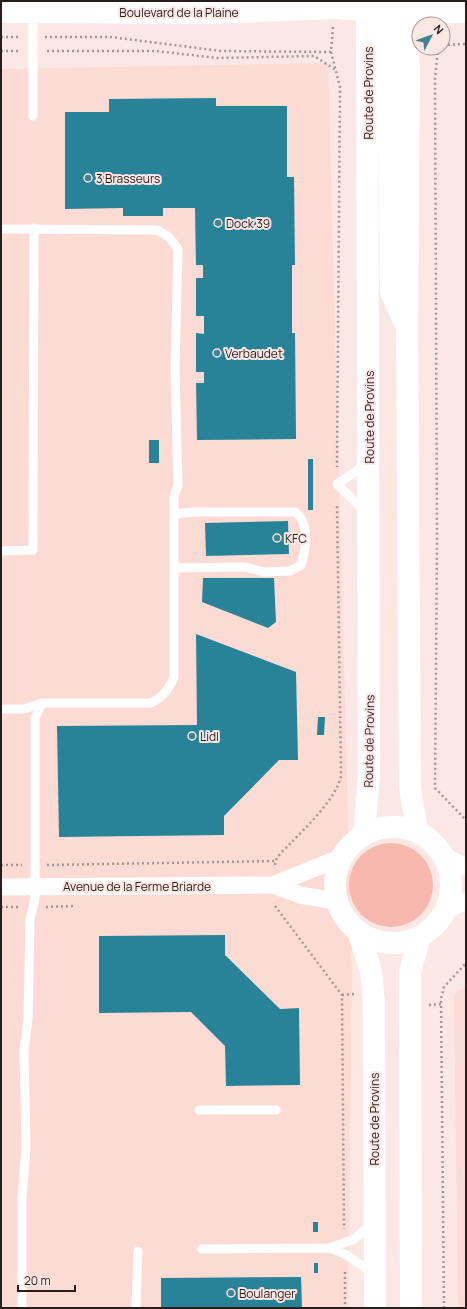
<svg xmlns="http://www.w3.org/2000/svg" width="467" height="1309" font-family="Manrope,sans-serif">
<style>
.built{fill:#fcdbd5}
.green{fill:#f7b8ad}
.building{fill:#288398}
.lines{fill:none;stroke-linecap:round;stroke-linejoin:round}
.path{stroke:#a69693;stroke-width:2.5;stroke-dasharray:2 3;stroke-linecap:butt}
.lane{stroke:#fff;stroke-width:9}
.street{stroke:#fff;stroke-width:17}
.secondary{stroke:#fff;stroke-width:22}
.primary{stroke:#fff;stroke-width:22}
.poi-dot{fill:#408394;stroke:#fbe7e4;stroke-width:1.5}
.labels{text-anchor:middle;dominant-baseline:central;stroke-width:4;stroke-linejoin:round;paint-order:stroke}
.street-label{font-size:12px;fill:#281d1b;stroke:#fbe7e4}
.poi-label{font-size:12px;fill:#281d1b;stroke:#fbe7e4;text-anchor:start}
</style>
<rect width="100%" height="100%" fill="#fbe7e4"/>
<path class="built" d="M328 63 352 972 348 1308H1V69Z
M466 986V1308H458L454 995Z"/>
<path class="green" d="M349 885a42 42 0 1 1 84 0a42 42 0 1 1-84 0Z"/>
<path class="building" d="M216 98V106H287V177H294L295 265H292V333H295L296 439 197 440 196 383H204V372H196V333L204 334V316H196V278H203V265H196L195 208H163V216H123V208L65 209V112H109V99Z
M149 440H159V463H149Z
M308 459H313V510H308Z
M288 521 289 554 206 556 205 523Z
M203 578H274L276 622 268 628 202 602Z
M196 634 296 672 298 760H279L224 816V835L59 837 57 726 197 725Z
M318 717H325L324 735H317Z
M225 935V955L280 1009 299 1008 300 1085 226 1086 225 1046 191 1012 99 1013V936Z
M313 1222H318V1232H313Z
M314 1263H318V1273H314Z
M301 1277 302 1308H161V1278Z"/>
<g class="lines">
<path class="path" d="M333 27 331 52 340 87 337 467
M1 37H20
M45 37H111L221 51 331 52
M443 45 466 44
M438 48 435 79 437 540 435 788 466 820
M1 51H20
M47 51H156L217 58 314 56 336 70
M1 865H22
M47 865 275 861
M275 865C275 857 285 849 291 843 307 826 336 799 341 776L337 504
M275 906 342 995 344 1229
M1 907H19
M46 907 73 906
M342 995 354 994
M429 1005 441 1004
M345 1272V1308
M444 1308 441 999 444 987 466 963"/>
<path class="lane" d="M33 12V116
M1 229 157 230 169 237 178 249 175 369 178 485 174 497V677C169 689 163 697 151 703H42L24 709H1
M364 462 358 470 337 484 365 512
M174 514 194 512H295C310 522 306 550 301 565L290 571 264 572 245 567 175 568
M1 551 33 550 34 228
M199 1110H276
M330 1248 345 1254 373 1273
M202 1249 330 1248 354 1239 373 1223
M22 1308V1198L26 1148 24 1049 28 1020 30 919 35 899V718L42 703
M136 1308 138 1251"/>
<path class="street" d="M441 854 466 867
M273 885 342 857
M1 887 273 885 300 895 335 901
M447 910 466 901"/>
<path class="secondary" d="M1 12 209 13 335 8 405 13 466 12"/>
<path class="primary" d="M388 1 391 292 404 321
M406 1 409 71 407 328 410 788 417 830
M335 885a58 58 0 1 1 116 0a58 58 0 1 1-116 0Z
M364 834 369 776 367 1
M358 931 371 971 374 1001 375 1308
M411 1308 410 971 420 937"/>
</g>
<g class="poi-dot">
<circle cx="88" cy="178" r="4"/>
<circle cx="218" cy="223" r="4"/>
<circle cx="217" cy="353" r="4"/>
<circle cx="277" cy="538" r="4"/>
<circle cx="192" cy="736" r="4"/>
<circle cx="231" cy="1293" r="4"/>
</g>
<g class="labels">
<g class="street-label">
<text x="179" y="12">Boulevard de la Plaine</text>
<text transform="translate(368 93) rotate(-90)">Route de Provins</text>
<text transform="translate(369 417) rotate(-90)">Route de Provins</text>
<text transform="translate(369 741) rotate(-89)">Route de Provins</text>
<text x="137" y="886">Avenue de la Ferme Briarde</text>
<text transform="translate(374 1119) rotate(-90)">Route de Provins</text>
</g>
<g class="poi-label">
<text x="96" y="178">3 Brasseurs</text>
<text x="226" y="223">Dock 39</text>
<text x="225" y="353">Verbaudet</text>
<text x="285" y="538">KFC</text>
<text x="200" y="736">Lidl</text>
<text x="239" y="1293">Boulanger</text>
</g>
</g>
<rect width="467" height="1309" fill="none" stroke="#281d1b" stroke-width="4"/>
<g transform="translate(431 36) rotate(49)"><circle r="19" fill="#fbe7e4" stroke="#a79694"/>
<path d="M0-3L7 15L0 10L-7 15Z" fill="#408394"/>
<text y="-6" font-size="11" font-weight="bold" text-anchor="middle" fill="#281d1b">N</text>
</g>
<path d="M18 1285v6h57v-6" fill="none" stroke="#281d1b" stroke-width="2"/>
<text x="24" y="1285" font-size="12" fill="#281d1b" stroke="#fbe7e4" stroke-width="3" paint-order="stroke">20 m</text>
</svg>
